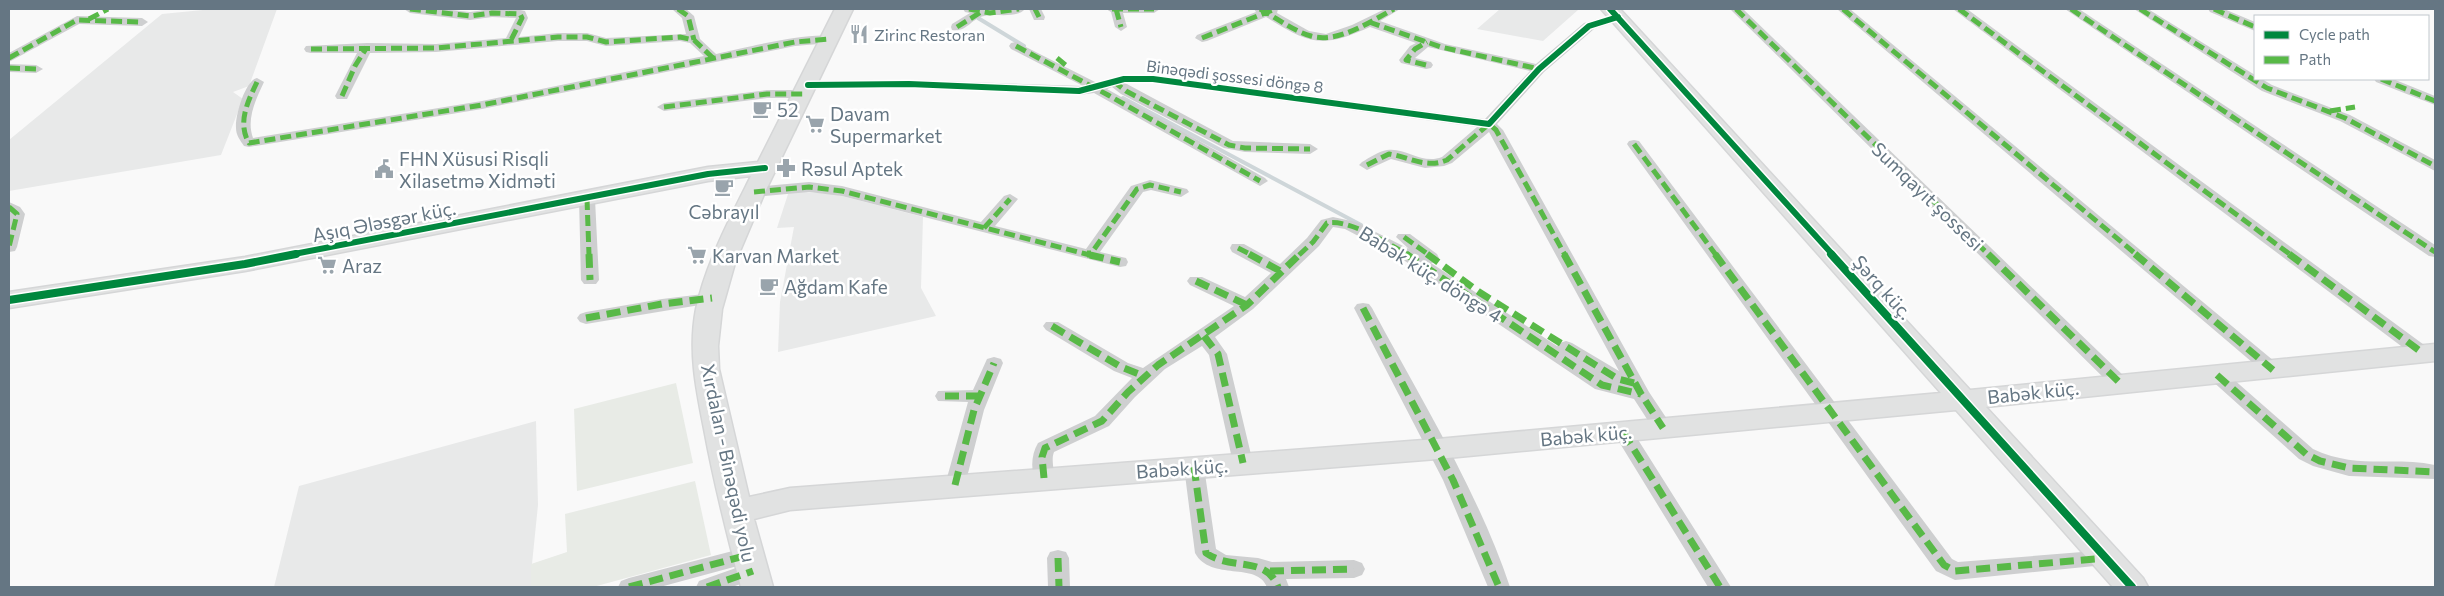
<svg xmlns="http://www.w3.org/2000/svg" width="2444" height="596" font-family="Commissioner,sans-serif">
<style>
.built{fill:#e8e9e9}
.green{fill:#e8ebe6}
.lines{fill:none;stroke-linecap:round;stroke-linejoin:round}
.stream{stroke:#ced6d9;stroke-width:4}
.secondary-casing{stroke:#d5d6d7;stroke-width:3}
.street{fill:#cecfd0;fill-rule:evenodd}
.secondary{fill:#e1e2e2;fill-rule:evenodd}
.quiet-far1{stroke:#58b947;stroke-width:5;stroke-dasharray:11 5;stroke-linecap:butt}
.quiet{stroke:#58b947;stroke-width:7;stroke-dasharray:14 7;stroke-linecap:butt}
.cycleway-far1-casing{stroke:#fff;stroke-width:9}
.cycleway-casing{stroke:#fff;stroke-width:11}
.cycleway-far1{stroke:#00873e;stroke-width:6}
.cycleway{stroke:#00873e;stroke-width:8}
.labels{text-anchor:middle;dominant-baseline:central;stroke-width:5;stroke-linejoin:round;paint-order:stroke}
.far-poi-label{font-size:16px;fill:#657683;stroke:#fff;text-anchor:start}
.far-street-label{font-size:16px;fill:#657683;stroke:#fff}
.poi-label{font-size:19px;fill:#657683;stroke:#fff;text-anchor:start}
.street-label{font-size:19px;fill:#657683;stroke:#fff}
</style>
<rect width="100%" height="100%" fill="#f9f9f9"/>
<path class="built" d="M213 9H277L249 86 233 92 243 99 221 155 9 191V140L162 14Z
M1500 9H1569L1578 10 1543 41 1477 29Z
M789 191 834 194 923 217 921 288 936 316 778 352 780 302 794 227 777 228Z
M536 421 538 505 532 564 531 587H274L299 486Z"/>
<path class="green" d="M676 383 693 463 577 491 574 409Z
M695 481 711 555 593 587H531V564L567 552 565 514Z"/>
<g class="lines">
<path class="stream" d="M978 18 1024 46
M1123 98 1361 225"/>
<g class="secondary-casing">
<path id="secondary" d="M835 9H853L765 192 735 263 722 309 718 346 719 369 749 497 790 488 1437 439 1941 393 1601 9H1620L1970 390 2435 344V361L1986 407 2143 578 2148 587H2113L1956 410 1437 459 790 510 754 519 773 587H741C727 535 714 483 704 429 696 389 688 350 696 309 706 263 730 218 751 176L708 181 245 271 9 308V292L245 257 708 167 758 162Z"/>
</g>
<path class="street" d="M404 9H441L470 12 492 9 520 10 525 11 528 18 519 37 558 33H587L606 38 686 34 682 18 672 9H686L694 16 700 39 716 54C735 50 826 27 837 39L830 43 795 46 482 109 249 147 244 146C240 140 236 135 236 128 235 116 245 81 257 78L264 82C256 99 246 119 253 138L482 101 704 56 690 43 680 41 606 46 587 41H558L436 52 370 53 347 99H337L335 96 357 53H311L306 52 304 49 306 46 367 43 436 44 506 38 516 18 492 17 470 20 410 13Z
M963 9H1025C1017 19 995 13 984 16 972 18 966 33 952 30L951 27 952 24 970 13 965 12Z
M1029 9H1041L1045 17 1044 20H1034Z
M1106 9H1160L1154 13H1123L1127 27 1121 31 1115 27 1111 12Z
M1254 9H1278L1277 13 1309 31 1326 34 1352 25 1385 9H1400L1380 21 1445 44 1536 64 1584 23 1618 13 1623 14 1624 17 1623 20 1594 29 1544 72 1497 124 1503 130 1649 392 1673 428 1670 433 1663 435 1656 433 1634 399 1595 389 1402 259 1345 229 1333 227 1319 246 1253 309 1215 337 1227 354 1253 463 1250 468 1243 470 1236 468 1233 463 1209 355 1202 346 1165 369 1135 397 1109 426 1054 452C1050 462 1057 473 1051 483L1044 485 1037 483C1030 471 1031 455 1038 443L1095 416 1132 378 1114 371 1046 330 1043 326 1046 322H1058L1128 363 1143 368 1234 306 1190 285 1187 281 1190 277H1202L1245 297 1271 273 1232 252 1230 248 1232 244H1244L1280 264 1307 238 1321 220 1333 217 1356 222 1409 249 1396 237 1398 234H1410L1437 254 1439 258 1437 262 1431 263 1557 346 1560 343 1566 341 1572 343 1619 371 1489 132 1452 163 1444 166 1425 168 1391 159 1367 170 1359 165 1362 162C1369 158 1379 151 1387 150 1406 147 1422 165 1442 157L1477 127 1153 83H1125L1233 141 1310 144 1318 149 1310 154 1245 152 1224 148 1121 94 1112 87 1107 89 1265 178 1268 181 1260 186 1094 93 1079 95 909 88 808 89 801 85 808 81 909 80 1083 86 1011 49 1009 46 1011 43 1016 42 1097 83 1124 75H1153L1485 119 1530 71 1428 47 1415 58 1431 62 1433 65 1431 68 1426 69 1401 63 1399 60 1410 46 1416 43 1370 27C1321 49 1310 44 1266 17L1207 41 1202 42 1195 38 1197 35 1256 12Z
M1730 9H1743L2127 379 2129 383 2127 387 2120 389 2113 387Z
M1837 9H1850L2280 366 2282 370 2280 374 2273 376 2266 374Z
M1953 9H1967L2431 350 2433 354 2431 358 2424 360 2417 358Z
M2065 9H2079L2435 245V257L2429 256Z
M2134 9H2148L2255 75V79H2262L2272 85 2350 115 2435 160V171L2340 121 2262 91Z
M2208 9H2224L2255 22V31L2210 12Z
M77 16 142 18 148 22 142 26 79 24 9 62V53Z
M9 64 36 65 43 69 36 73 9 72Z
M2374 79H2393L2435 96V105L2376 82Z
M767 90H803L810 94 803 98H767L664 111 657 107 664 103Z
M1634 140 1639 141 1952 559 1958 562 2107 550 2115 552 2118 558 2115 564 1955 580 1936 571 1629 147 1627 144 1629 141Z
M1150 180 1187 189 1189 192 1181 197 1151 190 1143 192 1100 252 1126 258 1128 262 1126 266 1120 267 842 196 809 192 754 197 746 192 754 187 809 182 842 186 981 222 1004 196 1010 194 1018 199 995 226 1086 249 1131 186Z
M587 194 595 199 599 280 596 284H584L581 280 579 199Z
M9 202 20 207 25 214 17 247 15 251 9 252Z
M712 293 718 294 721 298 718 302 586 324 580 322 577 318 580 314 586 312 662 299Z
M1363 303 1369 304 1372 308C1420 398 1478 491 1510 587H1488L1443 480 1354 308 1357 304Z
M994 357 1001 359 1003 363 984 410 965 485 962 490 955 492 948 490 945 485 968 402 938 401 935 396 938 391 973 390 987 359Z
M2217 369 2224 371 2313 449C2358 470 2391 456 2435 465V479L2349 476 2313 466 2299 459 2210 379 2208 375 2210 371Z
M1623 425 1630 427 1731 587H1708L1613 432 1616 427Z
M1194 460 1201 462 1204 467 1216 549 1226 555 1258 558 1272 562 1354 560 1362 563 1365 569 1362 575 1354 578 1286 579 1289 587H1267C1257 561 1211 582 1195 553L1184 467 1187 462Z
M748 547 756 549 759 555 756 561 660 587H618L621 581 629 578Z
M1058 550 1066 552 1069 558 1070 587H1048L1047 558 1050 552Z
M753 562 761 565 764 571 761 577 732 587H696L699 581Z"/>
<use href="#secondary" class="secondary"/>
<path class="quiet-far1" d="M410 9 470 16 492 13 520 14 522 18 511 40
M678 9 688 16 694 40
M969 9 990 13 1019 9
M1035 9 1039 17
M1112 9H1154
M1116 9 1121 27
M1260 9C1277 18 1293 31 1311 36 1338 44 1371 21 1394 9
M1736 9 1989 255
M1843 9 2137 255
M1959 9 2291 255
M2071 9 2435 252
M2140 9 2267 88 2345 118 2435 166
M2214 9 2255 27
M89 19 108 9
M1369 22 1441 47 1539 69
M957 27 981 12
M1202 38 1275 9
M1016 46 1108 95 1260 181
M311 49 436 48 558 37H587L606 42 680 37 694 40 713 58
M9 58 77 20 142 22
M1057 58 1069 68
M1426 65 1406 60 1415 49 1427 42
M9 68 36 69
M2381 79 2435 101
M1113 81 1126 91 1229 145 1245 148 1310 149
M257 82C248 101 237 123 249 143L482 105 795 42 830 39
M342 96 355 66 367 47
M664 107 767 94H803
M2330 111 2355 107
M1634 144 1716 255
M1367 165 1389 154C1410 157 1426 169 1447 160L1489 124 1496 130 1565 255
M754 192 809 187 842 191 1090 255 1137 189 1150 185 1181 192
M587 199 589 255
M9 207 17 214 9 247
M984 228 1010 199
M1404 237 1429 255
M1238 248 1252 255
M1299 255 1313 242 1327 223C1351 219 1387 244 1409 255"/>
<path class="quiet" d="M589 254 590 280
M1087 254H1091
M1249 254 1282 272
M1406 254 1602 385 1641 394
M1427 254 1479 292 1605 371 1618 379 1634 383
M1564 254 1641 394 1663 428
M1715 254 1944 565 1955 571 2107 558
M1988 254 2120 383
M2135 254 2273 370
M2289 254 2424 354
M1090 255 1120 262
M1196 281 1247 305
M1363 308 1453 480 1499 587
M586 318 662 304 712 298
M1052 326 1121 367 1144 376
M1204 336 1218 354 1243 463
M2217 375 2306 454 2320 461 2349 468 2435 472
M945 396H979
M1623 432 1720 587
M1194 467 1206 553C1231 571 1266 555 1278 587
M1044 478 1042 457 1045 448 1102 421 1128 392 1158 365 1247 305 1300 254
M955 485 974 410 994 363
M1058 558 1059 587
M1270 571 1354 569
M629 587 748 555
M707 587 753 571"/>
<g class="cycleway-far1-casing">
<path id="cycleway-far1" d="M1610 9 1833 255
M808 85 909 84 1079 91 1124 79H1153L1489 124 1539 69 1589 26 1618 17
M289 255 708 174 765 168"/>
</g>
<g class="cycleway-casing">
<path id="cycleway" d="M1831 254 2132 587
M9 300 245 264 296 254"/>
</g>
<use href="#cycleway-far1" class="cycleway-far1"/>
<use href="#cycleway" class="cycleway"/>
</g>
<defs>
<g id="restaurant-bare" transform="scale(1.5)"><path d="M-5-6h1v4h1v-4h1v4h1v-4h1v5L-1.5 .5V6h-2V.5L-5-1ZM5-6V6H3V1.5H1.5Q1.5-4 5-6Z" fill="#99a4ac" stroke="#fff" stroke-width="2.5" paint-order="stroke"/></g>
<g id="cafe-bare" transform="scale(1.5)"><path d="M-5.5-4.5H6V0H3Q3 3.5 0 3.5H-2.5Q-5.5 3.5-5.5 0ZM3-3.2v2h1.7v-2ZM-6 4.5H4V6H-6Z" fill="#99a4ac" stroke="#fff" stroke-width="2.5" paint-order="stroke"/></g>
<g id="supermarket-bare" transform="scale(1.5)"><path d="M-6-5.5h2.5l.6 2H6L4.5 2H-2.5L-4.4-4H-6ZM-1.5 3.2a1.3 1.3 0 1 0 .1 0ZM3 3.2a1.3 1.3 0 1 0 .1 0Z" fill="#99a4ac" stroke="#fff" stroke-width="2.5" paint-order="stroke"/></g>
<g id="pharmacy-bare" transform="scale(1.5)"><path d="M-2-6h4v4h4v4h-4v4h-4v-4h-4v-4h4Z" fill="#99a4ac" stroke="#fff" stroke-width="2.5" paint-order="stroke"/></g>
<g id="civic-bare" transform="scale(1.5)"><path d="M-.6-6.5H3V-4.5H.6V-3L4-1V1h2V6H-6V1h2V-1L-.6-3ZM-1.2 2.5V6h2.4V2.5Z" fill="#99a4ac" stroke="#fff" stroke-width="2.5" paint-order="stroke"/></g>
</defs>
<g fill-rule="evenodd">
<use href="#restaurant-bare" x="859" y="34"/>
<use href="#cafe-bare" x="762" y="109"/>
<use href="#supermarket-bare" x="815" y="124"/>
<use href="#pharmacy-bare" x="786" y="168"/>
<use href="#civic-bare" x="384" y="169"/>
<use href="#cafe-bare" x="724" y="187"/>
<use href="#supermarket-bare" x="697" y="255"/>
<use href="#supermarket-bare" x="327" y="265"/>
<use href="#cafe-bare" x="769" y="286"/>
</g>
<g class="labels">
<g class="far-poi-label">
<text x="874" y="34">Zirinc Restoran</text>
</g>
<g class="far-street-label">
<text transform="translate(1235 76) rotate(7)">Binəqədi şossesi döngə 8</text>
</g>
<g class="poi-label">
<text x="777" y="109">52</text>
<text x="830" y="113">Davam<tspan x="830" dy="22">Supermarket</tspan></text>
<text x="399" y="158">FHN Xüsusi Risqli<tspan x="399" dy="22">Xilasetmə Xidməti</tspan></text>
<text x="801" y="168">Rəsul Aptek</text>
<text x="724" y="211" text-anchor="middle">Cəbrayıl</text>
<text x="712" y="255">Karvan Market</text>
<text x="342" y="265">Araz</text>
<text x="784" y="286">Ağdam Kafe</text>
</g>
<g class="street-label">
<text transform="translate(1928 196) rotate(44)">Sumqayıt şossesi</text>
<text transform="translate(384 221) rotate(-11)">Aşıq Ələsgər küç.</text>
<text transform="translate(1431 274) rotate(32)">Babək küç. döngə 4</text>
<text transform="translate(1883 287) rotate(48)">Şərq küç.</text>
<text transform="translate(2033 392) rotate(-6)">Babək küç.</text>
<text transform="translate(1586 435) rotate(-5)">Babək küç.</text>
<text transform="translate(729 463) rotate(78)">Xırdalan - Binəqədi yolu</text>
<text transform="translate(1182 468) rotate(-4)">Babək küç.</text>
</g>
</g>
<rect width="2444" height="596" fill="none" stroke="#657683" stroke-width="20"/>
<rect x="2254" y="15" width="175" height="65" fill="#ffffff" stroke="#c1c8cd"/>
<rect x="2264" y="31" width="25" height="8" fill="#00873e" stroke="#c1c8cd"/>
<text x="2299" y="40" font-size="15" fill="#657683">Cycle path</text>
<rect x="2264" y="56" width="25" height="8" fill="#58b947" stroke="#c1c8cd"/>
<text x="2299" y="65" font-size="15" fill="#657683">Path</text>
</svg>
